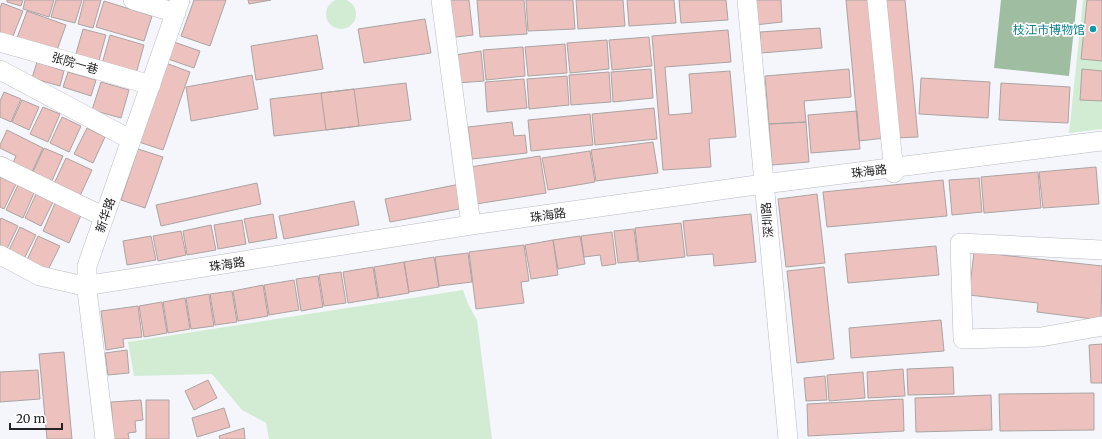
<svg xmlns="http://www.w3.org/2000/svg" width="1102" height="439" font-family="Merriweather,'Noto Sans SC',serif">
<style>
.green{fill:#d1ecd2}
.forest{fill:#9fbda1}
.building{fill:#edc1be;stroke:#aaa4a3}
.lines{fill:none;stroke-linecap:round;stroke-linejoin:round}
.minor-casing{stroke:#babbc1;stroke-width:20}
.minor{stroke:#fff;stroke-width:19}
.culture-dot{fill:#0f9aa8;stroke:#fff;stroke-width:1.5}
.labels{text-anchor:middle;dominant-baseline:central;stroke-width:3.5;stroke-linejoin:round;paint-order:stroke}
.culture-label{font-size:12px;fill:#0d838f;stroke:#fff;text-anchor:end}
.street-label{font-size:12px;fill:#242426;stroke:#fff}
</style>
<rect width="100%" height="100%" fill="#f5f6fc"/>
<path class="green" d="M326 14a15 15 0 1 1 30 0a15 15 0 1 1-30 0Z
M1083 0H1102V129L1069 133Z
M463 290 468 304 477 320 492 439H269L266 423 242 410 212 374 134 376 128 342Z"/>
<path class="forest" d="M1001 0H1077L1069 76 994 68Z"/>
<path class="building" d="M7 0H23L21 6 7 2Z
M25 0H54L49 17 23 9Z
M56 0H82L75 23 51 17Z
M84 0H101L93 28 78 24Z
M194 0H226L210 46 181 36Z
M248 0H271L249 4Z
M444 0H469L473 35 448 38Z
M477 0H524L527 34 480 37Z
M526 0H573L575 29 528 31Z
M576 0H623L625 26 578 29Z
M627 0H674L676 23 629 26Z
M679 0H726L728 20 681 23Z
M752 0H781L782 22 755 25Z
M846 0H872L885 138 859 141Z
M883 0H905L918 137 895 138Z
M1087 0H1102V61L1081 59Z
M104 1 152 16 144 41 96 27Z
M2 3 23 11 11 41 0 36V8Z
M27 11 66 25 56 53 17 38Z
M425 19 431 53 364 63 358 29Z
M820 28 822 48 761 53 760 32Z
M83 29 106 35 98 64 75 57Z
M728 30 731 62 665 67 669 115 692 113 689 74 730 71 736 137 709 139 711 167 663 170 652 36Z
M110 35 144 45 136 74 102 64Z
M317 35 323 69 256 80 251 46Z
M649 37 652 66 612 70 609 40Z
M607 40 609 69 570 73 567 43Z
M174 42 200 51 194 68 168 59Z
M565 44 567 73 528 76 525 47Z
M523 47 525 76 486 80 483 50Z
M481 51 484 81 458 83 455 55Z
M37 62 64 71 60 86 32 78Z
M163 62 190 72 163 150 136 141Z
M651 69 653 98 613 102 611 72Z
M849 69 851 97 804 101 806 122 769 124 765 76Z
M1082 69 1102 71V101L1080 100Z
M68 72 96 80 91 96 63 87Z
M609 72 611 102 571 105 569 75Z
M252 75 258 109 191 121 186 87Z
M567 76 569 105 529 109 527 79Z
M921 78 990 82 988 118 919 114Z
M524 79 527 108 487 112 485 82Z
M101 82 129 90 121 118 92 110Z
M406 83 411 120 274 136 270 99Z
M1001 83 1070 87 1068 123 999 120Z
M354 89 359 126 326 130 321 93Z
M4 92 21 99 11 122 0 117V101Z
M22 100 39 107 29 130 12 122Z
M43 107 60 114 48 142 30 134Z
M654 108 657 139 595 145 592 114Z
M857 111 860 149 811 153 808 115Z
M590 114 593 145 531 151 528 120Z
M62 117 81 126 69 152 50 143Z
M512 122 514 136 525 135 527 153 472 159 468 127Z
M806 122 809 162 772 165 769 124Z
M87 128 105 137 93 163 74 154Z
M7 130 43 148 31 174 12 165 16 156 0 148V145Z
M653 142 658 173 596 181 591 150Z
M44 148 63 156 51 183 32 174Z
M138 149 163 157 145 208 121 200Z
M590 151 595 182 548 190 542 158Z
M540 156 546 193 476 204 470 167Z
M66 158 92 170 78 200 52 188Z
M1096 167 1099 204 1043 208 1039 172Z
M1038 172 1041 208 984 213 981 177Z
M0 177 16 184 4 209 0 207Z
M979 178 982 212 952 215 949 180Z
M943 180 947 216 827 227 823 192Z
M257 183 261 204 161 226 156 205Z
M460 184 465 208 390 222 385 199Z
M18 185 34 193 23 218 6 210Z
M36 194 53 202 41 226 25 218Z
M817 194 825 263 786 267 778 199Z
M56 201 82 213 69 243 43 231Z
M354 201 359 225 284 239 279 216Z
M273 214 277 238 249 243 244 219Z
M751 214 756 262 714 266 713 254 687 256 683 221Z
M1 218 18 226 6 251 0 248V221Z
M242 220 246 244 218 249 214 225Z
M681 223 685 257 639 262 635 228Z
M211 225 216 250 187 255 183 231Z
M20 227 36 235 24 259 8 252Z
M634 229 638 261 618 263 614 231Z
M181 231 186 255 158 261 153 236Z
M612 232 616 264 602 266 600 255 584 257 581 236Z
M38 236 60 246 48 270 27 260Z
M151 236 156 260 127 265 123 241Z
M580 236 585 264 558 269 553 240Z
M553 240 558 275 531 279 525 245Z
M524 245 529 281 521 282 524 303 476 309 469 252Z
M936 246 939 275 848 283 845 254Z
M974 252 1102 266 1101 320 1037 312 1038 303 969 295Z
M468 253 472 282 439 286 435 257Z
M434 257 439 287 409 292 404 262Z
M404 262 409 293 379 298 374 267Z
M373 267 378 298 348 303 343 272Z
M824 267 834 359 797 363 787 271Z
M341 272 346 303 324 306 319 275Z
M318 276 323 307 301 311 296 279Z
M294 280 299 310 269 315 264 285Z
M263 285 268 316 238 321 233 291Z
M232 291 237 322 215 325 210 294Z
M209 294 214 326 191 329 186 298Z
M185 298 190 329 168 333 163 302Z
M162 302 167 333 144 337 139 306Z
M138 306 142 337 123 339 124 347 106 350 101 311Z
M941 320 944 351 851 358 849 328Z
M1102 344V383H1091L1089 345Z
M127 350 129 373 108 375 105 353Z
M64 352 72 439H47L39 354Z
M953 367 954 394 908 395 907 369Z
M903 369 905 396 868 398 867 372Z
M38 370 40 399 0 402V372Z
M863 372 865 398 829 401 827 375Z
M825 376 827 400 806 401 804 378Z
M208 380 217 398 194 410 185 391Z
M1094 393V430L1000 431 999 394Z
M991 395 992 430 916 432 915 398Z
M903 399 904 431 808 436 807 404Z
M141 400 143 420 135 421 136 432 128 433 129 439H114L111 402Z
M146 400H169V439H146Z
M224 408 230 427 197 437 192 418Z
M244 428 245 439H220L219 436Z"/>
<g class="lines">
<g class="minor-casing">
<path id="minor" d="M133 0 176 13
M441 0 471 225
M747 0 788 439
M877 0 894 173
M0 42 151 85
M0 70 122 135
M0 166 96 213
M1102 250 960 243 963 339 1041 337 1102 326
M0 255 40 276 84 286 471 225 764 184 1102 141
M105 439 87 290V266L180 0"/>
</g>
<use href="#minor" class="minor"/>
</g>
<circle class="culture-dot" cx="1093" cy="29" r="4"/>
<g class="labels">
<g class="culture-label">
<text x="1085" y="29">枝江市博物馆</text>
</g>
<g class="street-label">
<text transform="translate(75 63) rotate(16)">张院一巷</text>
<text transform="translate(869 171) rotate(-7)">珠海路</text>
<text transform="translate(105 215) rotate(-71)">新华路</text>
<text transform="translate(548 215) rotate(-8)">珠海路</text>
<text transform="translate(767 220) rotate(-95)">深圳路</text>
<text transform="translate(227 264) rotate(-9)">珠海路</text>
</g>
</g>
<path d="M10 423v6h52v-6" fill="none" stroke="#242426" stroke-width="2"/>
<text x="16" y="423" font-size="12" fill="#242426" stroke="#ffffff" stroke-width="3" paint-order="stroke">20 m</text>
</svg>
